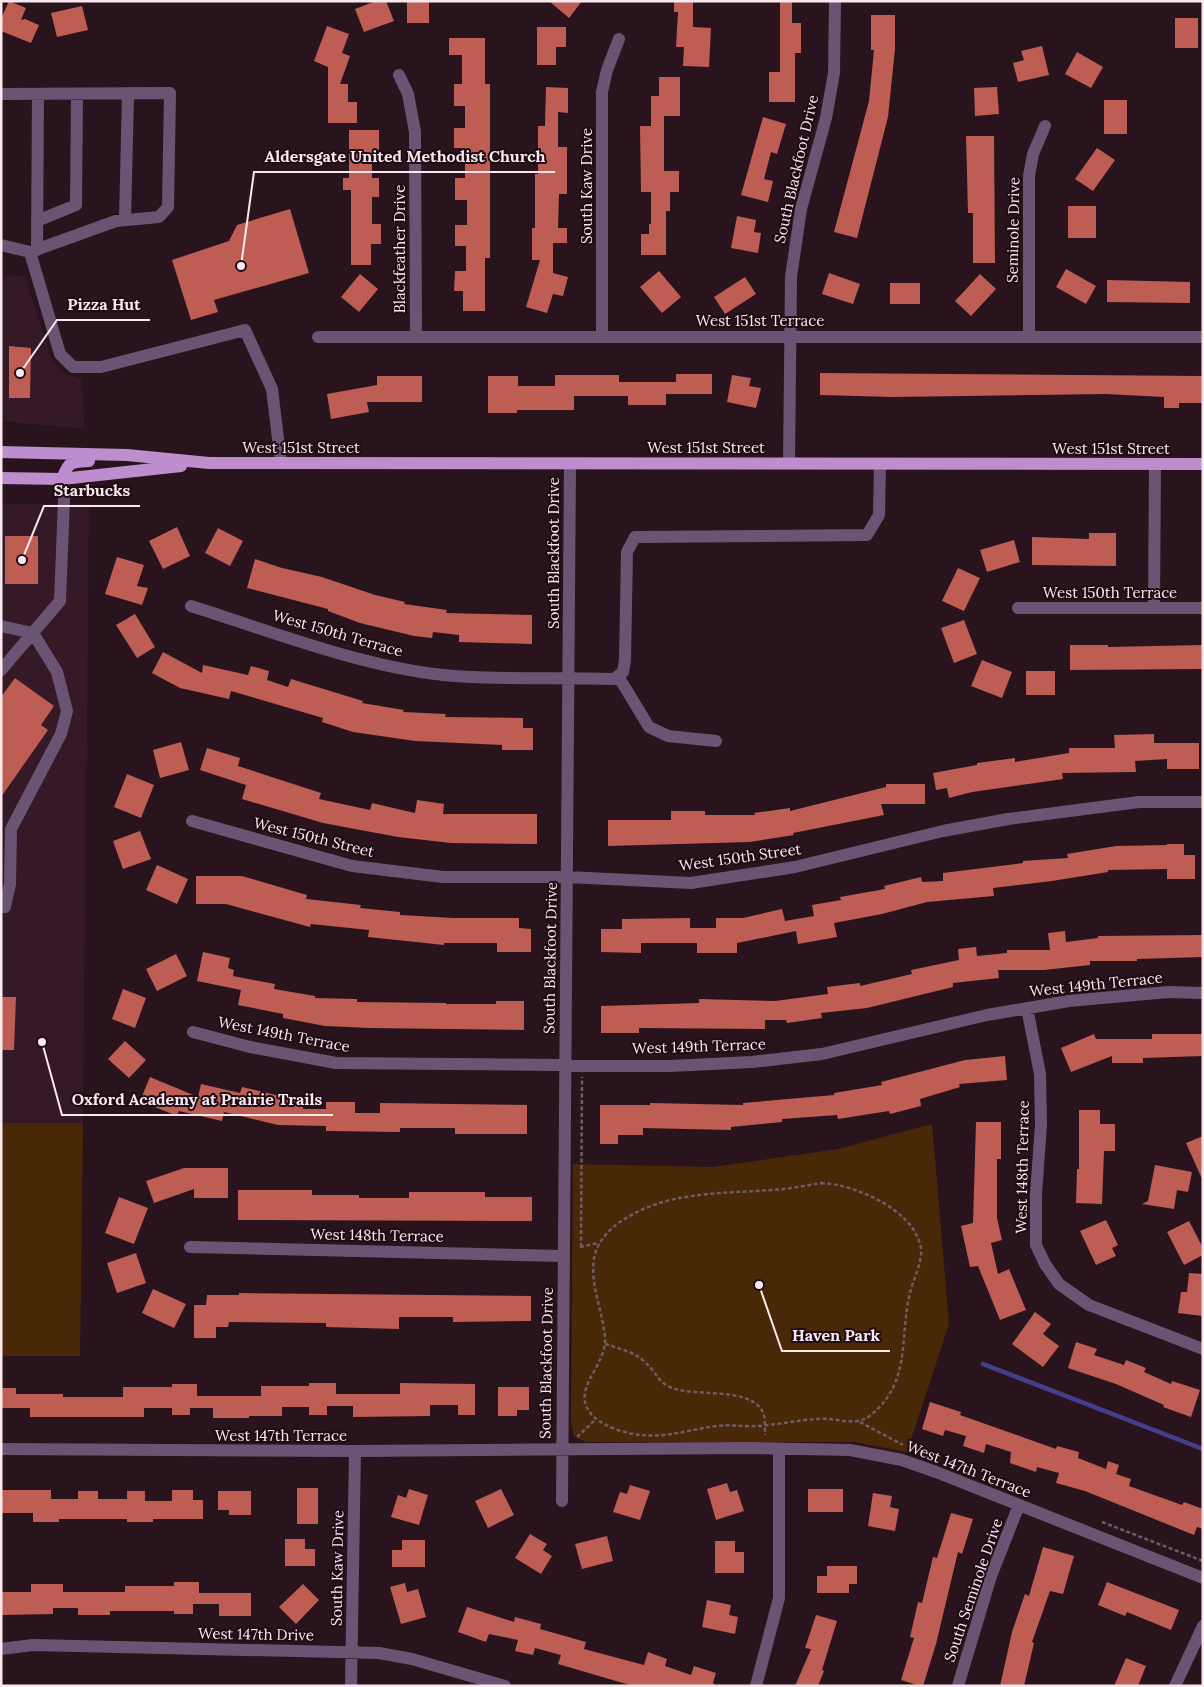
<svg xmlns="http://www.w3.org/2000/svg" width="1204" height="1687" font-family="Lora,serif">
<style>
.built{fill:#351926}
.green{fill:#492807}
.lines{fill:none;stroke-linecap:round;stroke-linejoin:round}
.stream{stroke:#443f8d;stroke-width:4.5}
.building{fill:#bd5d54}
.path{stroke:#6e5b63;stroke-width:2.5;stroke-dasharray:4 2.5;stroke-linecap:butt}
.minor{stroke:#6b5473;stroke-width:12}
.major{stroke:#bd8dce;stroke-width:12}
.labels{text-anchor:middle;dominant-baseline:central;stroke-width:4;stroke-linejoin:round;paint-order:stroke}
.street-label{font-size:15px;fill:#f9e9ef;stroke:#1f0b14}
.leader{fill:none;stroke:#f9e9ef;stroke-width:2}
.callout-dot{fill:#f9e9ef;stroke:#1f0b14;stroke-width:2}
.callout-label{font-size:16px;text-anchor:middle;font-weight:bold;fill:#f9e9ef;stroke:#1f0b14;stroke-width:4;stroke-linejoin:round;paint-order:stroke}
</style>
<rect width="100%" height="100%" fill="#29141d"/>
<path class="built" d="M1 275 25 276 52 360 63 373 81 379 85 429 1 421Z
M1 504H89L83 1123H1Z"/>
<path class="green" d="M1 1123H83L80 1356H1Z
M932 1124 949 1324 907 1452 854 1442H586L574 1436 571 1423 573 1164 713 1167 838 1149Z"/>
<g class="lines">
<path class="stream" d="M983 1364 1203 1449"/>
</g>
<path class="building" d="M9 1 26 8 21 20 25 19 39 25 31 43 1 31V19Z
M376 1H386L394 21 364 32 355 9Z
M407 1H429V23H407Z
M549 1H582L569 18Z
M674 1H693V27L711 28 709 67 683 66 684 47H676L678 12H674Z
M780 1H792V23H801V53H795V102H769V72H780Z
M82 6 88 30 57 37 51 13Z
M871 15H895V49L888 117 857 238 834 232 869 101 874 50H871Z
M1175 18H1198V48H1175Z
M327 26 349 34 342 53 350 56 340 84H348V102H357V123H328V67L314 61Z
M537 27H566V47H556V65H537Z
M449 38H485V84H490V258H485V311H463V291H454L455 271H466V246H455V225H467V200H455V178H465V148H454V128H465V106H454V84H462V55H449Z
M1042 46 1049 75 1018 82 1013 63 1024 60 1021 51Z
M1077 52 1103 67 1091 88 1065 74Z
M659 77H680V116H664V171H679V192H670V211H666V255H641V234H649V224H651V192H641L640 126H651V96H659Z
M546 87 568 88V113L558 112V147H567V194H559L558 228H567V243H553V273L568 277 563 296 553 294 547 313 526 307 540 260H532V228H535V174H538V126H545Z
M997 87 999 114 975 116 974 88Z
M1104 100H1127V134H1104Z
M763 117 786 124 777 154 771 152 764 179 773 181 768 202 741 195Z
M349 130H379V150H372V178H379V197H372V224H381V244H371V265H351V190H343V178H349Z
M966 136H994L995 263H973V213H968Z
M1097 148 1115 160 1093 191 1075 179Z
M1068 206H1096V238H1068Z
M290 209 309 273 214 300 218 312 191 320 172 260 229 241 237 225Z
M737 216 756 220 754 232 761 233 758 253 731 248Z
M1066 269 1096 286 1086 304 1056 287Z
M659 271 681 297 662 313 640 287Z
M829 273 860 284 853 304 822 294Z
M360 274 378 289 359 312 341 297Z
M980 274 996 289 971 316 955 301Z
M745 277 756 294 725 314 714 297Z
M1107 280 1190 282V303L1107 302Z
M890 283H920V304H890Z
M9 346 31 348 30 398H9Z
M820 373 1203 376V403H1179V408H1164V397L1106 394 893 397 820 395Z
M676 374H712V394H666V405H628V396H574V410H517V413H488V376H518V386H555V375H619V382H676Z
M732 375 751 378 749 386 761 388 756 408 727 402Z
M377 376H422V402H367L369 412 331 419 327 394 377 385Z
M177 527 190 556 163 569 149 541Z
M218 528 243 541 230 566 205 553Z
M1089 533H1116V566L1032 565V537L1089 539Z
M5 536H38V584H5Z
M1014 540 1020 562 987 572 980 550Z
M117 557 144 565 137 586 148 588 142 605 105 594Z
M255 559 282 568 322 577 375 595 405 602 404 604 447 610 446 613 532 615V644L459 642V635L433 632 432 638 414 636 360 623 328 611V609L247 588Z
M958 568 980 578 964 611 942 601Z
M135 614 155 647 137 658 116 625Z
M964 620 977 654 954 663 941 628Z
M1070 645H1108V647L1203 645V669L1070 670Z
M163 652 202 673 203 665 248 675 251 666 269 671 267 680 288 687 291 679 363 701 362 703 404 710 403 712 446 714 445 717 523 718V728H533V750H502V745L415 741 353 732 322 722 323 718 231 691 229 699 180 688 152 673Z
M982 660 1012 672 1002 698 971 686Z
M1026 671H1055V695H1026Z
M15 678 54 706 41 725 48 730 1 797V697Z
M1154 734V743H1199V769H1167V759L1135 761 1136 772 1062 773 1063 779 972 792 949 798 947 788 936 790 933 773 977 765V763L1015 758V762L1069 753V748H1115L1114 735Z
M181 742 189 770 160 778 153 750Z
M207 748 240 758 238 766 321 793 319 799 370 810 372 803 415 813 417 800 444 804 443 814H537V844L451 843 398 837 323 823 242 799 246 785 200 770Z
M127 774 154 785 141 818 114 807Z
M886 784H925V804H881L884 815 793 833 794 835 750 842 608 846V820H671V811H705V815H755L754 813 790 808V811L886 787Z
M140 831 151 859 123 869 113 841Z
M1167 844H1184V855H1195V879H1167V869L1108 870V872L1052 881 993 888 994 896 927 902 882 914 834 923 837 937 798 944 796 931 737 943V953H697V943H641V953L601 952V929H622V919L690 918V928H716V918H743L782 909 785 921 814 916 812 905 841 900 840 897 885 889 884 886 921 877 922 882 943 881V873L1023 863V861L1068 858 1067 854 1116 846 1167 845Z
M157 865 188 879 177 904 146 890Z
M196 876H242L307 895 306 899 361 905 360 908 400 912V915L453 918H519V928L531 929V952H497V943H444V945L368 937 369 930 311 924 310 927 226 904H196Z
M1065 931 1066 942 1098 938V936L1203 935V957L1137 959V961H1090V965L1044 970H998L999 978 953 983V987L867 1008 821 1013 822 1018 787 1023 786 1020H765V1029L639 1028V1033H601V1006L699 1003V999L775 1001 828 994 827 987 860 983V986L912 974 911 970 959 960 958 949 976 947 977 956 1007 953V950H1050L1048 933Z
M203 952 230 958 228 968 234 970 233 976 275 984 274 989 315 996V998L357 999V1002L446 1003V1004H496V1001H524V1030L370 1028 325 1026 283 1018V1014L238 1005 241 990 197 981Z
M176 954 187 976 157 991 146 969Z
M123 989 146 998 135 1028 112 1019Z
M1 997H16L14 1050H1Z
M1094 1034 1096 1039H1152V1034H1203V1056L1143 1058V1063H1112V1056L1071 1072 1061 1048Z
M125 1041 146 1060 129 1078 108 1059Z
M1005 1056 1007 1080 959 1084 960 1087 920 1099 921 1106 890 1114 889 1111 838 1119 837 1115 782 1119V1122L731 1127V1130L643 1128V1135H618V1144H600V1105H650V1103L743 1105V1103L834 1095V1093L882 1085 881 1082 965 1060Z
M150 1077 198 1097 201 1084 240 1093 242 1087 280 1096H303V1109H326V1102H355V1113H380V1103L527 1105V1134H455V1128H400V1132L326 1131V1126L278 1125 224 1112 222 1121 179 1111 177 1116 140 1101Z
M1079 1110H1100V1124H1115V1151H1104L1102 1204 1076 1203 1077 1169H1079Z
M976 1122H1001V1159H997V1218L1002 1240 991 1243 998 1274 1009 1269 1026 1310 1000 1320 978 1266 970 1267 961 1226 973 1223Z
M1203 1136V1181L1186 1143Z
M1155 1165 1192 1172 1188 1192 1177 1190 1174 1209 1142 1204 1148 1201Z
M184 1168H228V1198H194V1189L154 1203 146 1181Z
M238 1190H312V1195H359V1198H409V1192H485V1197H532V1221L238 1220Z
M119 1197 148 1208 134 1244 105 1233Z
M1106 1220 1118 1245 1112 1248 1116 1256 1096 1265 1080 1231Z
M1189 1221 1203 1248V1255L1184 1265 1167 1232Z
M136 1253 146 1283 117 1293 107 1263Z
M1189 1273 1203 1274V1316L1178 1313 1181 1292H1187Z
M153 1289 186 1304 174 1328 142 1313Z
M239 1293 531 1296V1321L453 1322V1317H399V1329L326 1327V1323L229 1322 228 1327H216V1338H194V1305H206L207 1295H239Z
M1035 1312 1051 1324 1043 1334 1059 1346 1043 1367 1012 1344Z
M1076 1342 1097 1349 1094 1355 1124 1365 1126 1360 1146 1368 1144 1372 1171 1384 1172 1381 1200 1390 1191 1417 1163 1407 1164 1405 1116 1384 1068 1368Z
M309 1383H336V1394H400V1383L475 1384V1415H458V1405H430V1416L353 1417V1406H327V1415H309V1407H282V1416H249V1418H213V1408H190V1415H172V1408H144V1417H30V1408H1V1388H16V1394H63V1397H123V1387H172V1384H197V1396H261V1386H309Z
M498 1387H529V1410H517V1416H498Z
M930 1402 961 1412 960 1415 1056 1449 1057 1446 1079 1452 1078 1458 1106 1469 1108 1461 1119 1465 1116 1474 1131 1479 1129 1486 1182 1505 1184 1502 1203 1509V1529L1197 1527 1194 1535 1085 1491 1056 1483 1059 1473 1037 1467 1036 1472 1010 1463 1011 1452 986 1444 984 1453 963 1446 966 1436 945 1430 943 1436 922 1429Z
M727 1483 730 1492 737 1490 744 1511 716 1520 707 1489Z
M630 1485 650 1491 640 1520 613 1512 620 1492 627 1494Z
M297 1488H318V1524H297Z
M409 1489 428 1495 419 1525 391 1517 398 1495 406 1498Z
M501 1489 514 1515 488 1528 475 1501Z
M808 1489H843V1512H808Z
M1 1490H51V1499H78V1491H98V1499H127V1491H145V1501H172V1490H193V1500H203V1519H153V1522H127V1519H59V1522H33V1513H1Z
M218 1491H251V1515H229V1510H218Z
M873 1493 892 1496 890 1507 899 1509 895 1531 868 1526Z
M951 1513 973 1519 962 1554 958 1552 936 1644 923 1686H920L901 1680 914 1638 910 1637 918 1602 922 1603 933 1557 937 1558Z
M530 1534 547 1544 543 1550 552 1556 541 1574 515 1558Z
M607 1536 613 1561 582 1569 575 1544Z
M285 1539H305V1549H315V1566H285Z
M402 1540H425V1567H392V1550H402Z
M715 1541H735V1552H744V1573H715Z
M1043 1547 1074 1556 1063 1594 1050 1591 1032 1642 1034 1643 1024 1686H1000L1012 1632 1025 1594 1029 1596Z
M827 1566H857V1584H849V1593H817V1576H827Z
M174 1582H199V1593H251V1616H219V1604H193V1614H174V1611H110V1615H78V1608H53V1614L1 1615V1592H31V1584H63V1592H125V1586H174Z
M1107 1582 1179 1610 1171 1630 1127 1612 1125 1616 1098 1605Z
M405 1583 407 1592 418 1589 426 1617 401 1624 390 1587Z
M303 1584 319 1600 296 1624 279 1607Z
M707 1600 731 1605 729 1615 738 1617 735 1634 702 1627Z
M467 1607 514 1622 515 1617 541 1624 540 1629 586 1642 584 1649 644 1665 648 1652 667 1659 665 1666 691 1675 694 1666 716 1673 713 1683 716 1686H633L558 1664 561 1655 535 1648 533 1655 515 1651 518 1640 489 1634 486 1642 458 1632Z
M816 1615 837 1621 822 1670 824 1671 818 1686H795L811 1649 805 1648Z
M1126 1658 1146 1666 1138 1686H1114Z"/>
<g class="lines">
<path class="path" d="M821 1183C854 1184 911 1209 920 1244 925 1258 913 1279 910 1293 899 1338 912 1381 871 1415 855 1428 837 1417 818 1419 797 1420 777 1425 757 1426 743 1427 730 1424 717 1426 691 1429 667 1438 641 1435 627 1434 605 1427 594 1417 567 1391 607 1367 605 1338 603 1310 590 1288 594 1258 597 1243 607 1231 620 1222 665 1191 718 1194 771 1190 788 1189 805 1186 821 1183Z
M580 1247 599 1243
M581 1247 582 1077
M605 1344C620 1349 636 1352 647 1364 655 1371 658 1381 668 1386 691 1399 754 1384 764 1415 765 1421 765 1429 765 1435
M860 1422 903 1445
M577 1437 596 1419
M1102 1522 1203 1561"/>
<path class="minor" d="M399 75 408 94 415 132 416 336
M1 94 170 93 168 207 159 217 116 221 30 252
M125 220 128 94
M37 221 76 205 77 94
M1 245 30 252 60 354 73 367H101L245 330 272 389 281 463
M37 250 38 94
M602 336V92L607 70 619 39
M318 337H1203
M1029 337V176L1033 154 1045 126
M789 463 791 277 801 209 826 118 834 73 835 1
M191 606C273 632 370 670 455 676 507 680 561 677 614 679L623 672 625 660 627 552 635 537 867 535 879 515 880 464
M1018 608H1203
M1154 608 1155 464
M1 626 33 633 57 672 67 711 61 734 11 829 10 884 5 907H1
M1 670 60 601 64 500 62 479
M618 676 649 727 668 736 716 741
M192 821 352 866 443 877H567L691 883 795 867 943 831 1008 819 1139 802H1203
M1027 1008 1040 1074 1041 1125 1036 1194V1245L1045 1264 1059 1284 1089 1305 1203 1349
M193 1032 250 1047 336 1063 670 1066 752 1062 822 1054 987 1015 1069 1001 1168 992 1203 993
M190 1247 563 1256
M1 1449 355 1451 748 1448 850 1450 902 1460 936 1472 1203 1578
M562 1501 570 464
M1 1649 33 1645 379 1653 412 1659 505 1686
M351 1686 355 1451
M756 1686 779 1598V1449
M958 1686 991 1576 1019 1505
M1175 1686 1203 1626"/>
<path class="major" d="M1 452 127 455 209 463 1203 464
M1 478 62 479 181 466
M62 479C69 461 70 462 89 461"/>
</g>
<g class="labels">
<g class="street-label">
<text transform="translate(796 169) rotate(-77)">South Blackfoot Drive</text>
<text transform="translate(586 186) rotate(-90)">South Kaw Drive</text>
<text transform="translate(1013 230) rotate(-89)">Seminole Drive</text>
<text transform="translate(399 249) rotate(-90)">Blackfeather Drive</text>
<text x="760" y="320">West 151st Terrace</text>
<text x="301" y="447">West 151st Street</text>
<text x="706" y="447">West 151st Street</text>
<text x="1111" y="448">West 151st Street</text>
<text transform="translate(553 553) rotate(-90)">South Blackfoot Drive</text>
<text x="1110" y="592">West 150th Terrace</text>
<text transform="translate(338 633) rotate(16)">West 150th Terrace</text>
<text transform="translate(314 837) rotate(14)">West 150th Street</text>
<text transform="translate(740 857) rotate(-8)">West 150th Street</text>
<text transform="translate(550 958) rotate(-89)">South Blackfoot Drive</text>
<text transform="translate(1096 984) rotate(-6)">West 149th Terrace</text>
<text transform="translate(284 1034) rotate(11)">West 149th Terrace</text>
<text transform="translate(699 1046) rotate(-2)">West 149th Terrace</text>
<text transform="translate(1022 1167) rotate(-89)">West 148th Terrace</text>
<text transform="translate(377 1235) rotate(1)">West 148th Terrace</text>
<text transform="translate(546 1363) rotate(-89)">South Blackfoot Drive</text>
<text x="281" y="1435">West 147th Terrace</text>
<text transform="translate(969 1469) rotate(21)">West 147th Terrace</text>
<text transform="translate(337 1568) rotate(-89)">South Kaw Drive</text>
<text transform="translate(973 1590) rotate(-71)">South Seminole Drive</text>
<text transform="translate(256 1634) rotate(1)">West 147th Drive</text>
</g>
</g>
<path class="leader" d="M241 266L254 172H555M20 373L57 320H150M22 560L44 506H140M42 1042L62 1115H333M759 1285L782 1351H890"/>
<g class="callout-dot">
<circle cx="241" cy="266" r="5"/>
<circle cx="20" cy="373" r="5"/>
<circle cx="22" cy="560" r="5"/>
<circle cx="42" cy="1042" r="5"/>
<circle cx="759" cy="1285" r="5"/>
</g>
<g class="callout-label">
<text x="405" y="162">Aldersgate United Methodist Church</text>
<text x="104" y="310">Pizza Hut</text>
<text x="92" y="496">Starbucks</text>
<text x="197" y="1105">Oxford Academy at Prairie Trails</text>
<text x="836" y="1341">Haven Park</text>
</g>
<rect width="1204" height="1687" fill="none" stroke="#f9e9ef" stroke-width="5"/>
</svg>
